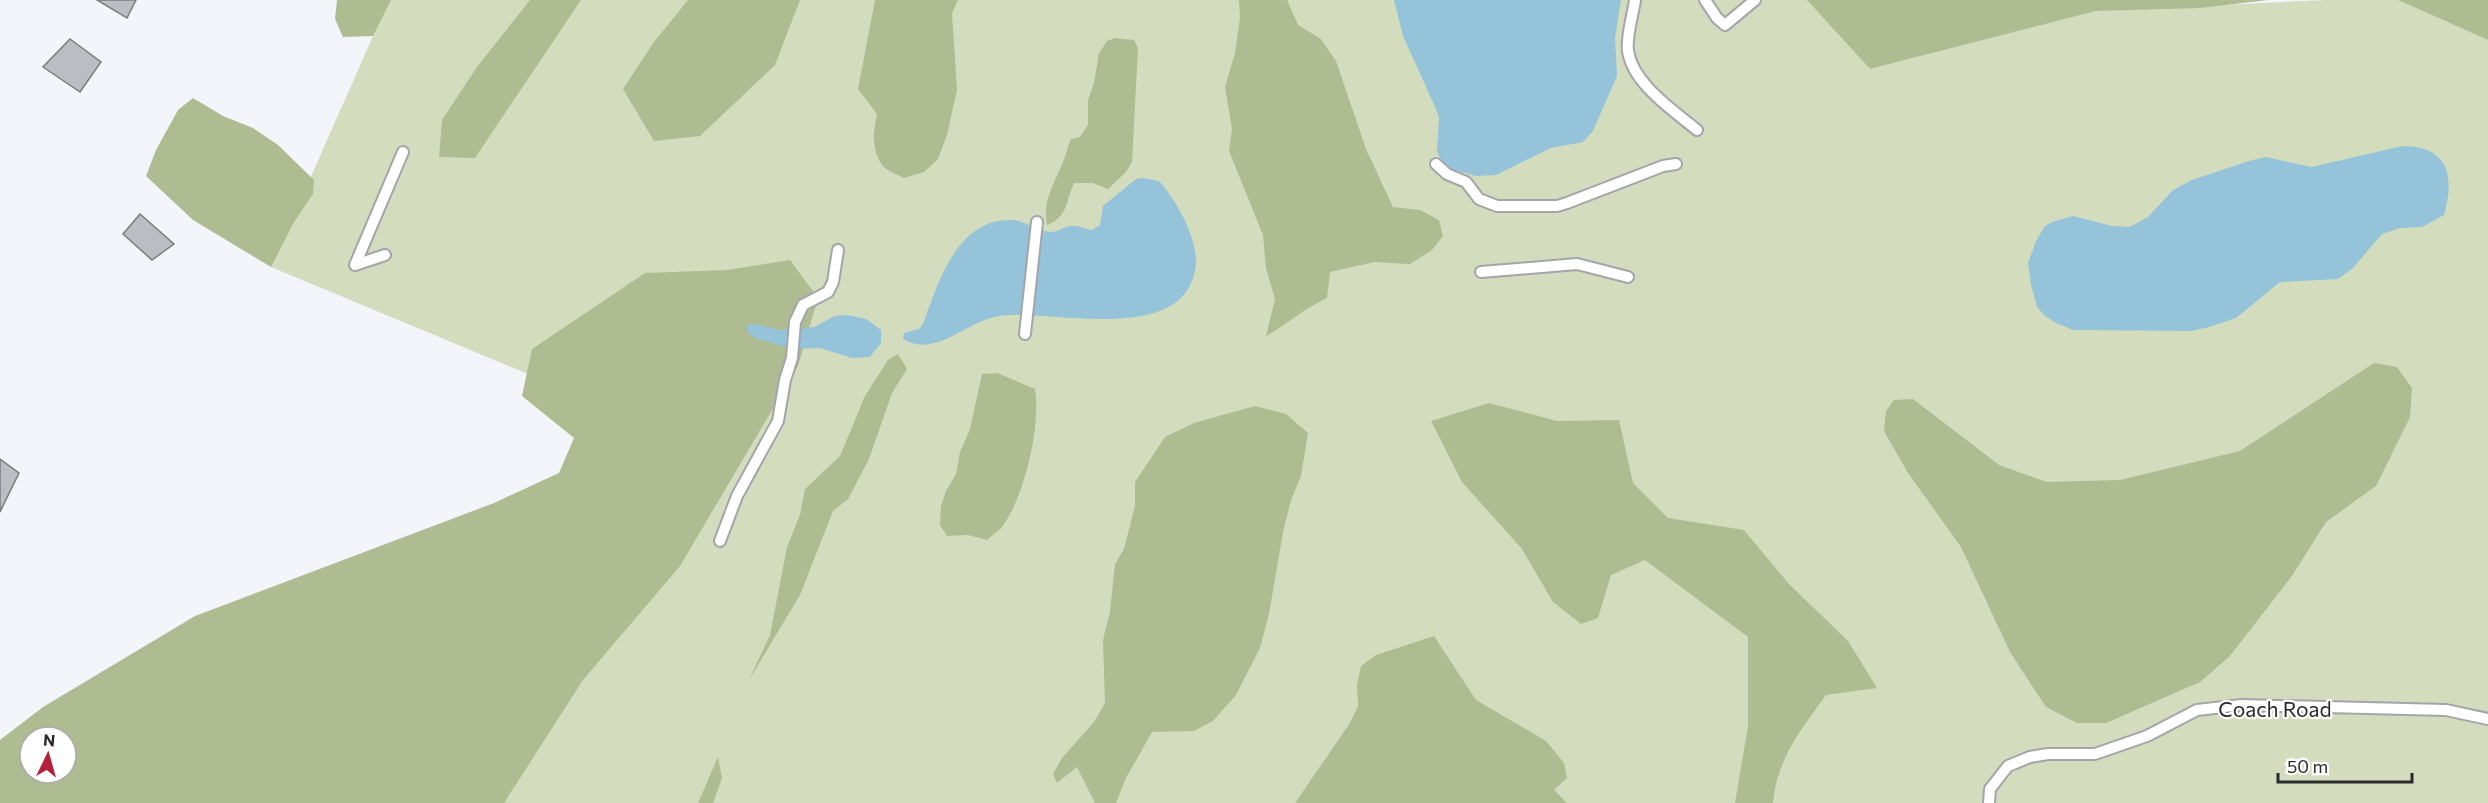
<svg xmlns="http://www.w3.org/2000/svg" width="2488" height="803" font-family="Commissioner,sans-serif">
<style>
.green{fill:#d3ddbe}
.forest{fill:#afbb91;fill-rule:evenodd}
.water{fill:#94c3da}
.building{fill:#bcbcc3;stroke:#7b7b81;stroke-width:1.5}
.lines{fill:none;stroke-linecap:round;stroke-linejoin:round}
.service-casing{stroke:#a4a4ab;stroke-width:14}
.service{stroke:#fff;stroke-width:10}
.labels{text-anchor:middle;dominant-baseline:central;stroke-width:4.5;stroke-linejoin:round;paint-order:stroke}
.street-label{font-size:21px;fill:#2a2a2d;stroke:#fff}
</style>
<rect width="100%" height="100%" fill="#f4f4fb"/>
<path class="green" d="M386 0H1809L1870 69 2096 11 2325 0H2398L2488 40V803H459L607 407 271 267 373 36Z"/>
<path class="forest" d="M337 0H391L373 36 343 37 335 19Z
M530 0H581L475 158 439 157 442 120 477 67Z
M688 0H800L775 65 700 136 654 141 623 89 654 42Z
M875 0H958L952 13 957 90 947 135 938 159 924 172 904 178C898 175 887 171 883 166 871 150 873 132 877 114L858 89Z
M1239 0H1287L1298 25 1321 39 1336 61 1366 149 1393 207 1420 210 1439 220 1443 236 1432 250 1410 264 1374 262 1330 272 1327 298C1305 308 1287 324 1266 336L1275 299 1266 268 1263 235 1229 151 1232 129 1225 87 1235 53 1240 18Z
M1807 0H2268L2200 8 2096 11 1870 69Z
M2398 0H2488V40Z
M1115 38 1134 40 1138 48 1132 162 1126 172 1108 189 1093 183H1074C1065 202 1069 216 1047 225 1042 198 1056 181 1065 157 1067 151 1068 145 1071 139L1080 137 1088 125V100L1094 83 1099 53 1107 41Z
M193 98 223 116 253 128 278 145 314 180 313 194 294 222 271 267 193 220 146 176 156 150 178 110Z
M790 260 818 298 798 366 680 566 583 680 504 803H0V740L43 707 195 616 494 503 559 473 574 438 522 396 532 349 645 273 727 270ZM30 737H66V773H30Z
M898 354 907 369 892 393 869 459 848 499 833 511 800 595 749 680 770 635 787 547 800 515 805 489 840 456 865 396 888 360Z
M2374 363 2397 367 2412 388 2410 417 2376 486 2326 522 2292 576 2229 657 2200 682 2106 723H2077L2046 707 2010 652 1961 547 1908 473 1884 431 1886 411 1894 400 1913 399 1999 465 2047 482 2120 480 2240 451Z
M997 373 1035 389C1041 426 1025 493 1004 524 1000 531 992 535 987 540L968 535 947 536 940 525 941 506 946 491 956 474 960 452 970 429 982 374Z
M1489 403 1557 421 1619 420 1633 483 1668 518 1744 530 1789 584 1848 641 1877 688 1826 695C1801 730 1777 758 1773 803H1735L1748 726V637L1645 560 1611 575 1598 618 1581 624 1553 602 1522 549 1462 482 1431 421Z
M1255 406 1286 414 1308 433 1301 476 1291 500 1283 532 1269 614 1260 648 1236 695 1213 721 1194 731 1152 732 1126 778 1116 803H1095L1077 767 1057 783 1053 774 1062 758 1094 722 1105 703 1103 640 1110 612 1115 564 1124 549 1135 506V482L1165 437 1194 423Z
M1434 636 1476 700 1546 741 1564 763 1567 778 1554 790 1567 803H1295L1350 723 1358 706 1357 685 1361 666 1376 655Z
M718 757 722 778 713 803H698Z"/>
<path class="water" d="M1394 0H1621L1615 38 1617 76 1593 131 1583 142 1551 148 1496 175 1476 176 1452 169 1440 158 1437 151 1439 118 1436 109 1403 36Z
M2403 146C2449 146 2455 177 2444 215L2422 227 2400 228 2382 234 2353 268 2338 279 2280 282 2236 318 2209 327 2191 331 2073 330 2054 322 2044 315 2037 307 2031 285 2028 263 2036 241 2045 226 2052 222 2073 216 2112 226 2130 227 2148 217 2173 190 2192 180 2249 161 2266 157 2311 167Z
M1142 178 1159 181C1176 199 1197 238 1196 263 1189 348 1053 309 1000 316 967 320 936 359 903 339L904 333 919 329 923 324C938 283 957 218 1012 220 1026 221 1038 232 1052 232 1058 232 1063 227 1070 226 1076 225 1085 229 1092 230L1100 225 1103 206 1136 179Z
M848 315 866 319 881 330V343L870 357 852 358 820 348 792 349 755 338 748 333 746 326 756 324 779 330 814 327 835 316Z"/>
<path class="building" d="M97 0H136L127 18Z
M70 39 101 62 80 92 43 67Z
M140 214 174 244 152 260 123 234Z
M0 459 19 473 0 512Z"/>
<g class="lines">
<g class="service-casing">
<path id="service" d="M1635 0C1633 15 1626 36 1628 51 1633 84 1673 110 1697 130
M1705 0 1717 18 1725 25 1755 0
M1436 164 1447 174 1466 182 1479 199 1497 206H1557L1567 203 1663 166 1676 164
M385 255 355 265 403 152
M1481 272 1577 264 1628 277
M1025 334 1037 222
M720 541 737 496 778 421 785 380 792 358 795 322 803 305 828 292 833 282 838 250
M1989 803 1990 789 2008 766 2030 757 2048 754H2095L2147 736 2197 710 2241 705 2446 710 2488 719"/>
</g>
<use href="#service" class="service"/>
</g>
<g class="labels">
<g class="street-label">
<text x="2275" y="708">Coach Road</text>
</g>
</g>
<g transform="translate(48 755) rotate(5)"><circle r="28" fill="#ffffff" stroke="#aaaaab" stroke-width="1.5"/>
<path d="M0-4.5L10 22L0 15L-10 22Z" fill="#b32039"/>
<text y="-9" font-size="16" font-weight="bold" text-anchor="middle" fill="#2a2a2d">N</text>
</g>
<path d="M2278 773v9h134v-9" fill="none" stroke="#2a2a2d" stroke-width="3"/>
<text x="2287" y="773" font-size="18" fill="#2a2a2d" stroke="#ffffff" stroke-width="4.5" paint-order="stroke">50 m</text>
</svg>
